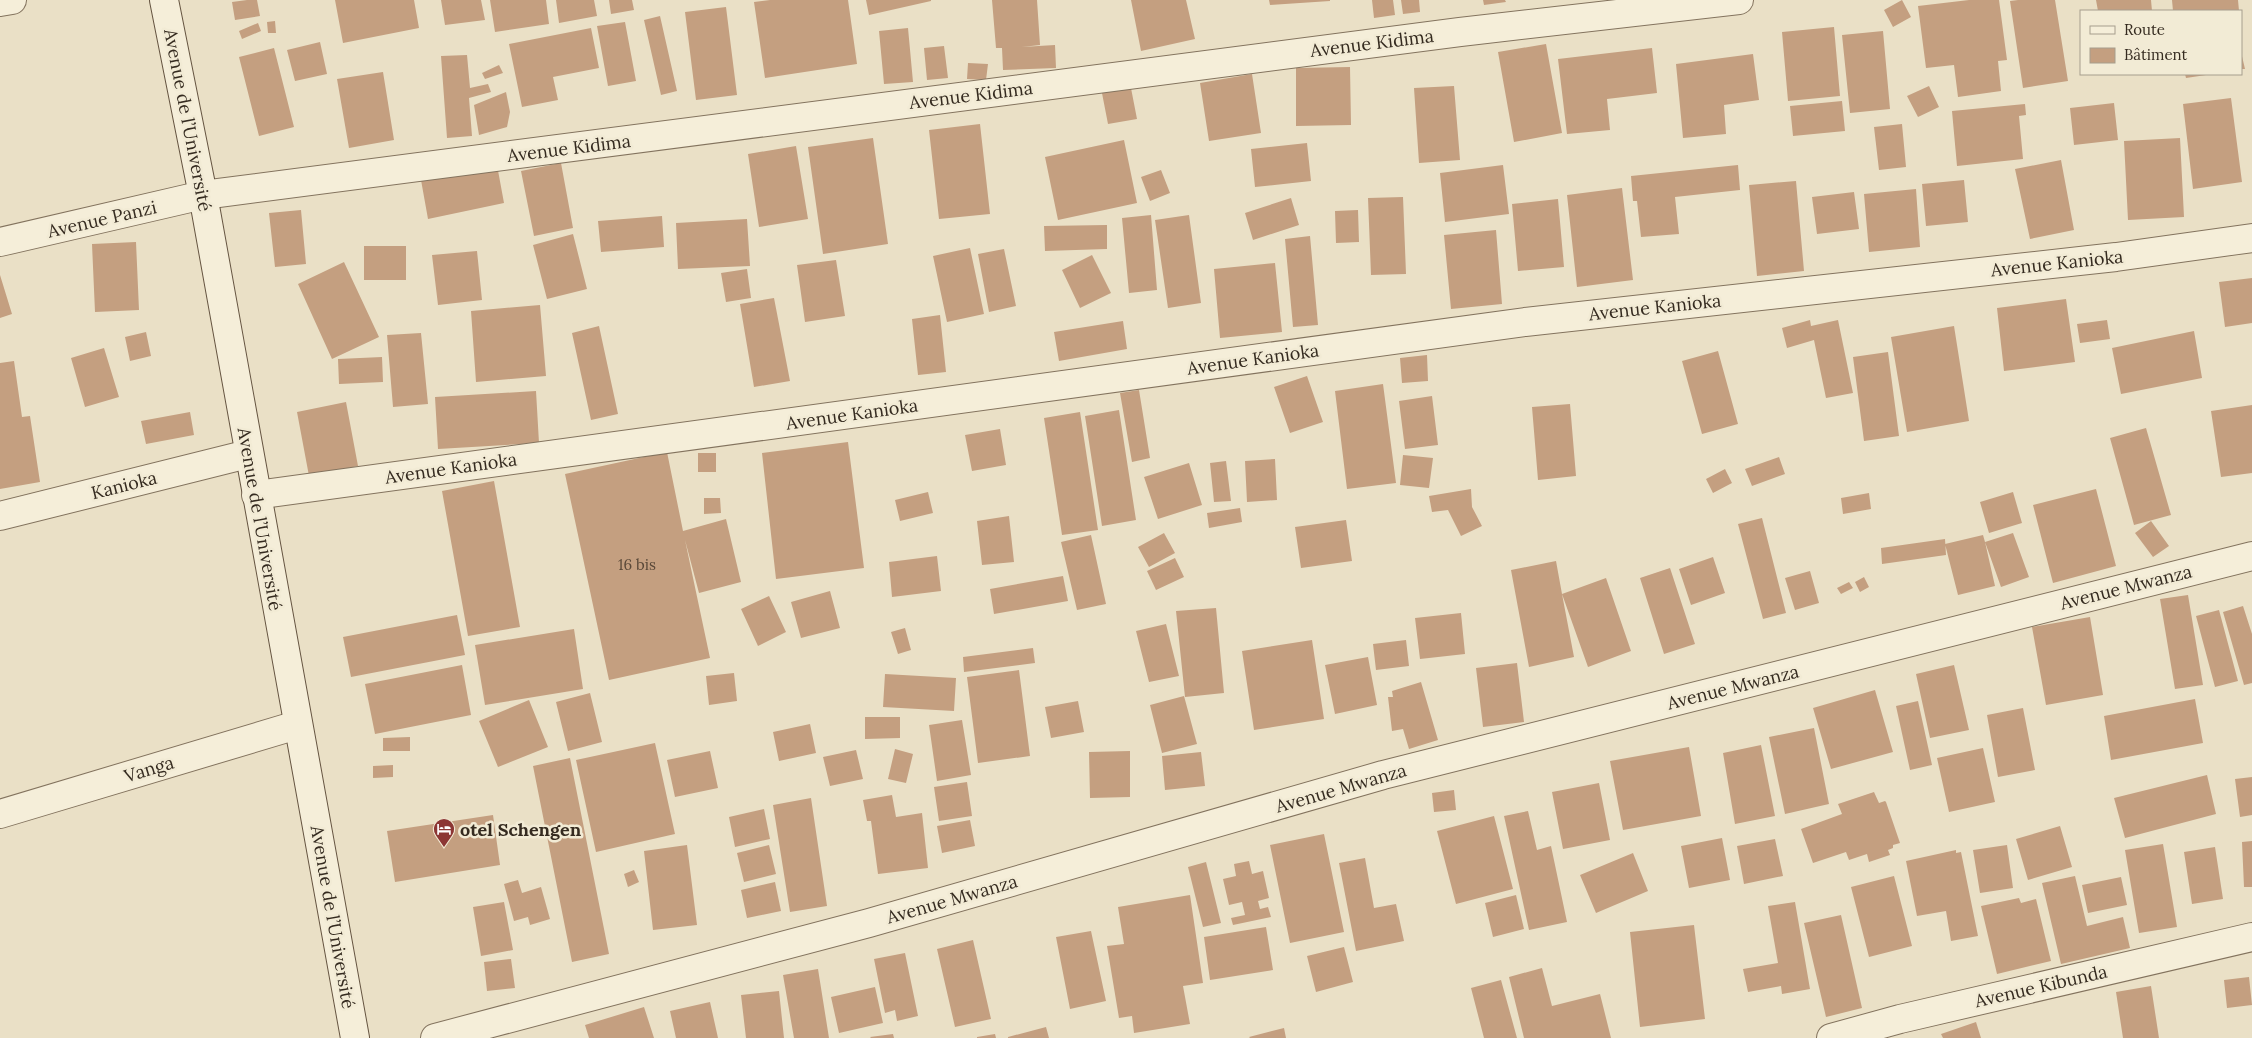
<svg xmlns="http://www.w3.org/2000/svg" width="2252" height="1038" font-family="Lora,serif">
<style>
.building{fill:#c49f80}
.lines{fill:none;stroke-linecap:round;stroke-linejoin:round}
.minor-casing{stroke:#83735e;stroke-width:30}
.secondary-casing{stroke:#655441;stroke-width:30}
.minor{stroke:#f5eed9;stroke-width:28}
.secondary{stroke:#f5eed9;stroke-width:28}
.labels{text-anchor:middle;dominant-baseline:central;stroke-width:5;stroke-linejoin:round;paint-order:stroke}
.number-label{font-size:15px;fill:#594838}
.street-label{font-size:18px;fill:#352b20;stroke:#f2ebd5}
.poi-label{font-size:18px;font-weight:bold;fill:#352b20;stroke:#f2ebd5;text-anchor:start}
</style>
<rect width="100%" height="100%" fill="#eae0c6"/>
<path class="building" d="M247 0H257L260 16 235 20 232 2Z
M335 0H414L419 28 343 43Z
M441 0H481L485 20 445 25Z
M490 0H546L549 24 495 32Z
M556 0H594L597 16 559 23Z
M609 0H632L634 10 611 14Z
M770 0H848L857 64 765 78 754 2Z
M866 0H931V1L869 15Z
M992 0H1037L1040 45 1022 47 1055 45 1056 68 1003 70 1002 48H996Z
M1131 0H1186L1195 39 1141 51Z
M1269 0H1330V1L1270 5Z
M1372 0H1393L1395 15 1374 18Z
M1401 0H1419L1420 12 1403 14Z
M1483 0H1505L1506 2 1484 5Z
M1902 0 1911 17 1893 27 1884 10Z
M1969 0H1999L2007 60 1998 61 2001 91 1958 97 1954 65 1926 68 1918 6Z
M2018 0H2055L2068 81 2023 88 2010 1Z
M2096 0H2151L2152 11H2098Z
M2172 0H2238L2239 11H2173Z
M726 7 737 95 696 100 685 12Z
M660 16 677 91 661 95 644 20Z
M275 21 276 33H268L267 22Z
M625 22 636 81 608 86 597 26Z
M258 23 261 31 242 39 239 31Z
M1834 27 1840 96 1788 101 1782 32Z
M591 28 599 68 553 77 558 100 522 107 509 44Z
M908 28 913 82 884 84 879 31Z
M1883 31 1890 109 1850 113 1842 35Z
M320 42 327 74 295 81 287 50Z
M1546 44 1562 133 1514 142 1498 52Z
M944 46 948 78 927 80 924 48Z
M274 48 294 127 259 136 239 57Z
M1652 48 1657 93 1607 99 1610 130 1567 134 1558 59Z
M2241 52 2245 69H2241Z
M1753 54 1759 100 1724 105 1726 134 1683 138 1676 64Z
M467 55 470 88 488 84 491 92 469 98 472 136 447 138 441 56Z
M968 63 988 64 986 80 967 79Z
M499 65 503 73 485 79 482 73Z
M1350 67 1351 125 1296 126V68Z
M383 72 394 140 349 148 337 79Z
M1252 74 1261 133 1209 141 1200 83Z
M2185 74H2206V75L2186 78Z
M1130 83 1137 119 1108 124 1101 88Z
M1454 86 1460 160 1419 163 1414 88Z
M1929 86 1939 107 1918 117 1907 96Z
M506 92 510 112 507 127 479 135 474 105Z
M2231 98 2242 182 2193 189 2183 104Z
M1842 101 1845 131 1793 136 1790 106Z
M2114 103 2118 140 2074 145 2070 108Z
M2025 104 2026 115 2019 116 2023 159 1957 166 1952 111Z
M980 124 990 214 939 219 929 130Z
M1902 124 1906 167 1879 170 1874 127Z
M873 138 888 244 823 254 808 147Z
M2180 138 2184 217 2128 220 2124 141Z
M1124 140 1137 203 1058 220 1045 157Z
M1307 143 1311 181 1255 187 1251 149Z
M796 146 808 219 759 227 748 154Z
M2061 160 2074 230 2030 239 2015 169Z
M561 163 573 228 534 236 521 171Z
M497 165 504 203 428 219 421 180Z
M1503 165 1509 214 1445 222 1440 173Z
M1738 165 1740 190 1675 197 1679 234 1641 237 1637 201H1633L1631 176Z
M1161 170 1170 193 1150 201 1141 177Z
M1964 180 1968 222 1926 226 1922 184Z
M1796 181 1804 271 1757 276 1749 185Z
M1622 188 1633 280 1577 287 1567 195Z
M1916 189 1920 247 1869 252 1864 194Z
M1854 192 1859 229 1817 234 1812 197Z
M1403 197 1406 274 1371 275 1368 198Z
M1291 198 1299 225 1253 240 1245 213Z
M1558 199 1564 267 1518 271 1512 204Z
M301 210 306 264 275 267 269 213Z
M1358 210 1359 242 1336 243 1335 211Z
M1151 215 1157 290 1129 293 1122 218Z
M1189 215 1201 303 1168 308 1155 220Z
M662 216 664 247 601 252 598 221Z
M747 219 750 266 678 269 676 223Z
M1107 225V249L1045 251 1044 226Z
M1496 230 1502 304 1451 309 1444 235Z
M573 234 587 289 547 299 533 245Z
M1310 236 1318 325 1293 327 1285 239Z
M136 242 139 310 95 312 92 244Z
M364 246H406V280H364Z
M970 248 984 314 947 322 933 256Z
M1004 249 1016 306 989 312 978 254Z
M477 251 482 300 438 305 432 255Z
M1092 255 1111 293 1080 308 1062 270Z
M836 260 845 316 805 322 797 265Z
M344 262 379 337 332 359 298 284Z
M1275 263 1282 332 1220 338 1214 269Z
M747 269 751 298 726 302 721 273Z
M0 275 12 314 0 318Z
M2252 278V323L2225 327 2219 282Z
M774 298 790 381 754 387 740 304Z
M2066 299 2075 362 2004 371 1997 308Z
M540 305 546 376 476 382 471 311Z
M940 315 946 372 918 375 912 319Z
M1810 320 1811 326 1838 320 1853 393 1826 398 1814 340 1787 348 1782 328Z
M2107 320 2110 339 2080 343 2077 324Z
M1123 321 1127 349 1059 361 1054 332Z
M599 326 618 414 591 420 572 333Z
M1954 326 1969 421 1907 432 1891 337Z
M2194 331 2202 378 2121 394 2112 348Z
M146 332 151 356 130 361 125 337Z
M421 333 428 404 393 407 387 335Z
M104 348 119 397 85 407 71 358Z
M1718 351 1738 424 1702 434 1682 361Z
M1888 352 1899 436 1864 441 1853 357Z
M1427 355 1428 381 1402 383 1400 358Z
M382 357 383 382 339 384 338 359Z
M14 361 22 417 30 416 40 482 0 489V363Z
M1307 376 1323 422 1290 433 1274 387Z
M1383 384 1396 483 1347 489 1335 391Z
M1139 390 1150 458 1132 462 1120 393Z
M536 391 539 443 438 449 435 397Z
M1432 396 1438 445 1405 449 1399 401Z
M346 402 358 466 309 476 297 412Z
M1570 404 1576 476 1538 480 1532 407Z
M2252 405V473L2221 477 2211 411Z
M1119 410 1136 520 1102 526 1085 416Z
M190 412 194 435 146 444 141 421Z
M1080 412 1098 530 1062 535 1044 418Z
M2146 428 2171 515 2134 525 2110 438Z
M1000 429 1006 465 972 471 965 435Z
M848 442 864 568 776 579 762 453Z
M667 452 683 531 726 519 741 582 699 593 685 540 710 658 609 680 565 474Z
M698 453H716V472H698Z
M1403 455 1433 458 1429 488 1400 485Z
M1779 457 1785 474 1752 486 1745 469Z
M1275 459 1277 500 1247 502 1245 461Z
M1226 461 1231 501 1214 502 1210 463Z
M1189 463 1202 505 1158 519 1144 477Z
M1725 469 1732 483 1713 493 1706 479Z
M494 481 520 627 468 636 442 491Z
M1471 489 1472 507 1482 526 1461 536 1448 510 1432 512 1429 496Z
M2096 489 2116 566 2053 583 2033 505Z
M928 492 933 513 900 521 895 500Z
M2013 492 2022 523 1989 533 1980 502Z
M1869 493 1871 509 1843 514 1841 498Z
M704 498H720L721 513 704 514Z
M1240 508 1242 522 1209 528 1207 513Z
M1009 516 1014 562 982 565 977 521Z
M1762 518 1786 613 1763 619 1738 524Z
M1346 520 1352 561 1301 568 1295 527Z
M2151 521 2169 546 2153 557 2135 533Z
M1164 533 1175 553 1149 567 1138 547Z
M2013 533 2029 577 2001 587 1985 542 1995 586 1958 595 1945 544 1983 535 1985 542Z
M1091 535 1106 604 1077 610 1061 542Z
M1945 539 1946 555 1882 564 1881 548Z
M937 556 941 591 892 597 889 562Z
M1713 557 1725 593 1691 605 1679 569Z
M1175 558 1184 577 1156 590 1147 571Z
M1556 561 1562 594 1606 578 1631 651 1588 667 1562 594 1574 657 1529 667 1511 570Z
M1670 568 1695 644 1664 654 1640 578Z
M1810 571 1819 603 1795 610 1785 578Z
M1063 576 1068 601 994 614 990 589Z
M1864 577 1869 587 1860 592 1855 582Z
M1849 582 1853 588 1841 594 1837 588Z
M830 591 840 628 801 638 791 602Z
M2188 595 2203 685 2175 689 2160 599Z
M769 596 786 632 758 646 741 609Z
M2243 606 2252 634V683L2244 685 2223 612Z
M1216 608 1224 693 1185 697 1176 611Z
M2219 610 2238 681 2215 687 2196 616Z
M1461 613 1465 654 1420 659 1415 618Z
M457 615 465 655 351 677 343 637Z
M2090 617 2103 695 2046 705 2032 627Z
M1166 624 1179 676 1149 682 1136 631Z
M905 628 911 650 898 654 891 632Z
M574 629 583 689 485 705 475 645Z
M1312 640 1324 719 1254 730 1242 651Z
M1406 640 1409 666 1376 670 1373 644Z
M1033 648 1035 663 964 672 963 657Z
M1368 657 1377 705 1335 714 1325 665Z
M1517 663 1524 722 1483 727 1476 668Z
M462 665 471 715 375 734 365 684Z
M1954 665 1969 730 1930 738 1916 674Z
M1019 670 1030 756 978 763 967 677Z
M734 673 737 701 709 705 706 676Z
M885 674 956 678 954 711 883 707Z
M1421 682 1438 740 1409 749 1403 729 1392 731 1388 697H1393L1392 691Z
M1875 690 1893 752 1831 769 1813 708Z
M590 693 602 742 568 751 556 702Z
M1184 696 1197 744 1162 753 1150 705Z
M2195 699 2203 743 2111 760 2104 716Z
M529 700 548 747 498 767 479 721Z
M1078 701 1084 732 1051 738 1045 707Z
M1918 701 1932 765 1910 770 1896 706Z
M2023 708 2035 770 1998 777 1987 715Z
M865 717H900V738L865 739Z
M962 720 971 775 937 781 929 725Z
M810 724 816 753 779 761 773 732Z
M1814 728 1829 804 1785 814 1769 737Z
M410 737V751H383V738Z
M655 743 675 834 596 852 576 760Z
M1761 745 1775 816 1735 824 1723 753Z
M1689 747 1701 816 1623 830 1610 761Z
M1983 748 1995 802 1949 812 1937 758Z
M895 749 913 754 906 783 888 779Z
M856 750 863 779 830 786 823 757Z
M710 751 718 788 675 797 667 760Z
M1130 751V797L1090 798 1089 752Z
M1201 752 1205 786 1165 790 1162 756Z
M570 758 609 954 572 962 533 766Z
M393 765V777L373 778V766Z
M2207 775 2216 814 2125 838 2114 798Z
M2252 777V815L2240 817 2235 779Z
M967 782 972 816 939 821 934 787Z
M1599 783 1610 840 1563 849 1552 792Z
M1454 790 1456 810 1434 812 1432 793Z
M1874 792 1879 803 1885 801 1886 802 1900 843 1893 845V848L1888 850 1890 855 1869 862 1867 854 1849 860 1846 852 1813 863 1801 829 1842 814 1838 804Z
M892 795 896 817 922 813 928 868 878 874 871 821H867L863 800Z
M811 798 827 906 790 912 773 805Z
M764 809 770 839 735 847 729 817Z
M1528 811 1537 850 1551 846 1567 922 1529 930 1504 816Z
M493 815 500 865 395 882 387 831Z
M1494 816 1513 889 1456 904 1437 831Z
M970 820 975 846 942 853 937 826Z
M2060 826 2072 867 2028 880 2016 839Z
M1324 834 1344 932 1290 943 1270 845Z
M1722 838 1730 880 1689 888 1681 846Z
M1775 839 1783 876 1744 884 1737 846Z
M2252 841V887H2244L2242 842Z
M2163 844 2177 927 2139 933 2125 850Z
M687 845 697 925 653 930 644 851Z
M769 845 776 874 744 882 737 853Z
M2007 845 2013 888 1980 893 1973 850Z
M2215 847 2223 899 2192 904 2184 852Z
M1956 850V853L1961 852 1978 936 1951 941 1946 911 1917 916 1906 861Z
M1633 853 1648 891 1596 913 1580 875Z
M1365 858 1374 908 1396 904 1404 941 1356 951 1339 863Z
M1249 861 1252 874 1263 871 1269 898 1258 901 1260 909 1268 907 1271 917 1233 925 1231 918 1245 915 1242 902 1229 905 1223 879 1236 876 1234 864Z
M1206 862 1221 923 1203 927 1188 867Z
M634 870 639 882 628 887 624 874Z
M1894 876 1912 946 1869 957 1851 887Z
M2075 876 2087 926 2123 917 2130 948 2061 964 2042 883Z
M2121 877 2127 905 2088 913 2082 885Z
M518 880 522 893 541 887 550 919 530 925 528 917 514 921 504 884Z
M775 882 781 911 747 918 741 890Z
M1190 895 1203 983 1183 986 1190 1024 1134 1033 1132 1016 1119 1018 1107 946 1124 944 1118 907Z
M1516 895 1524 929 1493 937 1485 903Z
M2019 898 2021 903 2036 899 2051 961 1997 974 1981 906Z
M504 902 513 950 481 956 473 907Z
M1795 902 1810 989 1782 994 1781 986 1748 992 1743 969 1778 963 1768 906Z
M1841 915 1862 1008 1826 1017 1804 923Z
M1694 925 1705 1019 1640 1027 1630 932Z
M1266 927 1273 970 1210 980 1204 937Z
M1091 931 1106 1001 1070 1009 1056 937Z
M973 940 991 1019 955 1027 937 949Z
M1344 947 1353 982 1316 992 1307 956Z
M905 953 918 1016 897 1021 895 1010 885 1013 874 959Z
M511 959 515 988 487 991 484 962Z
M1542 968 1552 1006 1600 994 1611 1038H1524L1509 977Z
M818 969 829 1038H794L783 975Z
M2249 977 2252 1005 2227 1008 2224 980Z
M1501 980 1517 1038H1484L1471 988Z
M2151 986 2159 1038H2123L2116 992Z
M875 987 883 1023 839 1033 831 997Z
M779 991 784 1038H746L741 995Z
M710 1002 718 1038H676L670 1011Z
M644 1007 654 1038H589L585 1025Z
M1976 1022 1981 1038H1943L1941 1034Z
M1046 1027 1049 1038H1008V1037Z
M1284 1028 1286 1038H1250L1249 1037Z
M893 1034 894 1038H871L870 1037Z
M995 1034 996 1038H977V1037Z"/>
<g class="lines">
<g class="minor-casing">
<path id="minor" d="M0 2 12 0
M0 242 203 195 1460 32 1739 0
M256 495 1525 322 2116 257 2252 238
M0 516 248 454
M0 814 297 725
M435 1038 869 923 1383 775 2252 556
M1831 1038 1900 1019 2252 937"/>
</g>
<g class="secondary-casing">
<path id="secondary" d="M164 0 203 195 355 1038"/>
</g>
<use href="#minor" class="minor"/>
<use href="#secondary" class="secondary"/>
</g>
<defs>
<g id="hotel-pin" transform="scale(1.125)"><path d="M0 17L-7.5 6A9.5 9.5 0 1 1 7.5 6Z" fill="#8c3634" stroke="#f2ebd5"/><path d="M-6-4.5h1.5V1H6V5H4.5V3h-9V5H-6ZM-4 0a1.8 1.8 0 1 1 3.6 0ZM.5 0V-2.5h3Q6-2.5 6 0Z" fill="#fff"/></g>
</defs>
<g fill-rule="evenodd">
<use href="#hotel-pin" x="444" y="829"/>
</g>
<g class="labels">
<g class="number-label">
<text x="637" y="564">16 bis</text>
</g>
<g class="street-label">
<text transform="translate(1372 43) rotate(-7)">Avenue Kidima</text>
<text transform="translate(971 95) rotate(-7)">Avenue Kidima</text>
<text transform="translate(188 120) rotate(79)">Avenue de l’Université</text>
<text transform="translate(569 148) rotate(-7)">Avenue Kidima</text>
<text transform="translate(102 219) rotate(-13)">Avenue Panzi</text>
<text transform="translate(2057 263) rotate(-6)">Avenue Kanioka</text>
<text transform="translate(1655 307) rotate(-6)">Avenue Kanioka</text>
<text transform="translate(1253 359) rotate(-8)">Avenue Kanioka</text>
<text transform="translate(852 414) rotate(-8)">Avenue Kanioka</text>
<text transform="translate(451 468) rotate(-8)">Avenue Kanioka</text>
<text transform="translate(124 485) rotate(-14)">Kanioka</text>
<text transform="translate(260 519) rotate(80)">Avenue de l’Université</text>
<text transform="translate(2126 587) rotate(-14)">Avenue Mwanza</text>
<text transform="translate(1733 687) rotate(-14)">Avenue Mwanza</text>
<text transform="translate(149 769) rotate(-17)">Vanga</text>
<text transform="translate(1341 788) rotate(-16)">Avenue Mwanza</text>
<text transform="translate(952 899) rotate(-16)">Avenue Mwanza</text>
<text transform="translate(333 917) rotate(80)">Avenue de l’Université</text>
<text transform="translate(2041 986) rotate(-13)">Avenue Kibunda</text>
</g>
<g class="poi-label">
<text x="460" y="829">otel Schengen</text>
</g>
</g>
<rect x="2080" y="10" width="162" height="65" fill="#f2ebd5" stroke="#a69e8d"/>
<rect x="2090" y="26" width="25" height="8" fill="#f5eed9" stroke="#a69e8d"/>
<text x="2124" y="35" font-size="15" fill="#352b20">Route</text>
<rect x="2090" y="48" width="25" height="15" fill="#c49f80" stroke="#a69e8d"/>
<text x="2124" y="60" font-size="15" fill="#352b20">Bâtiment</text>
</svg>
